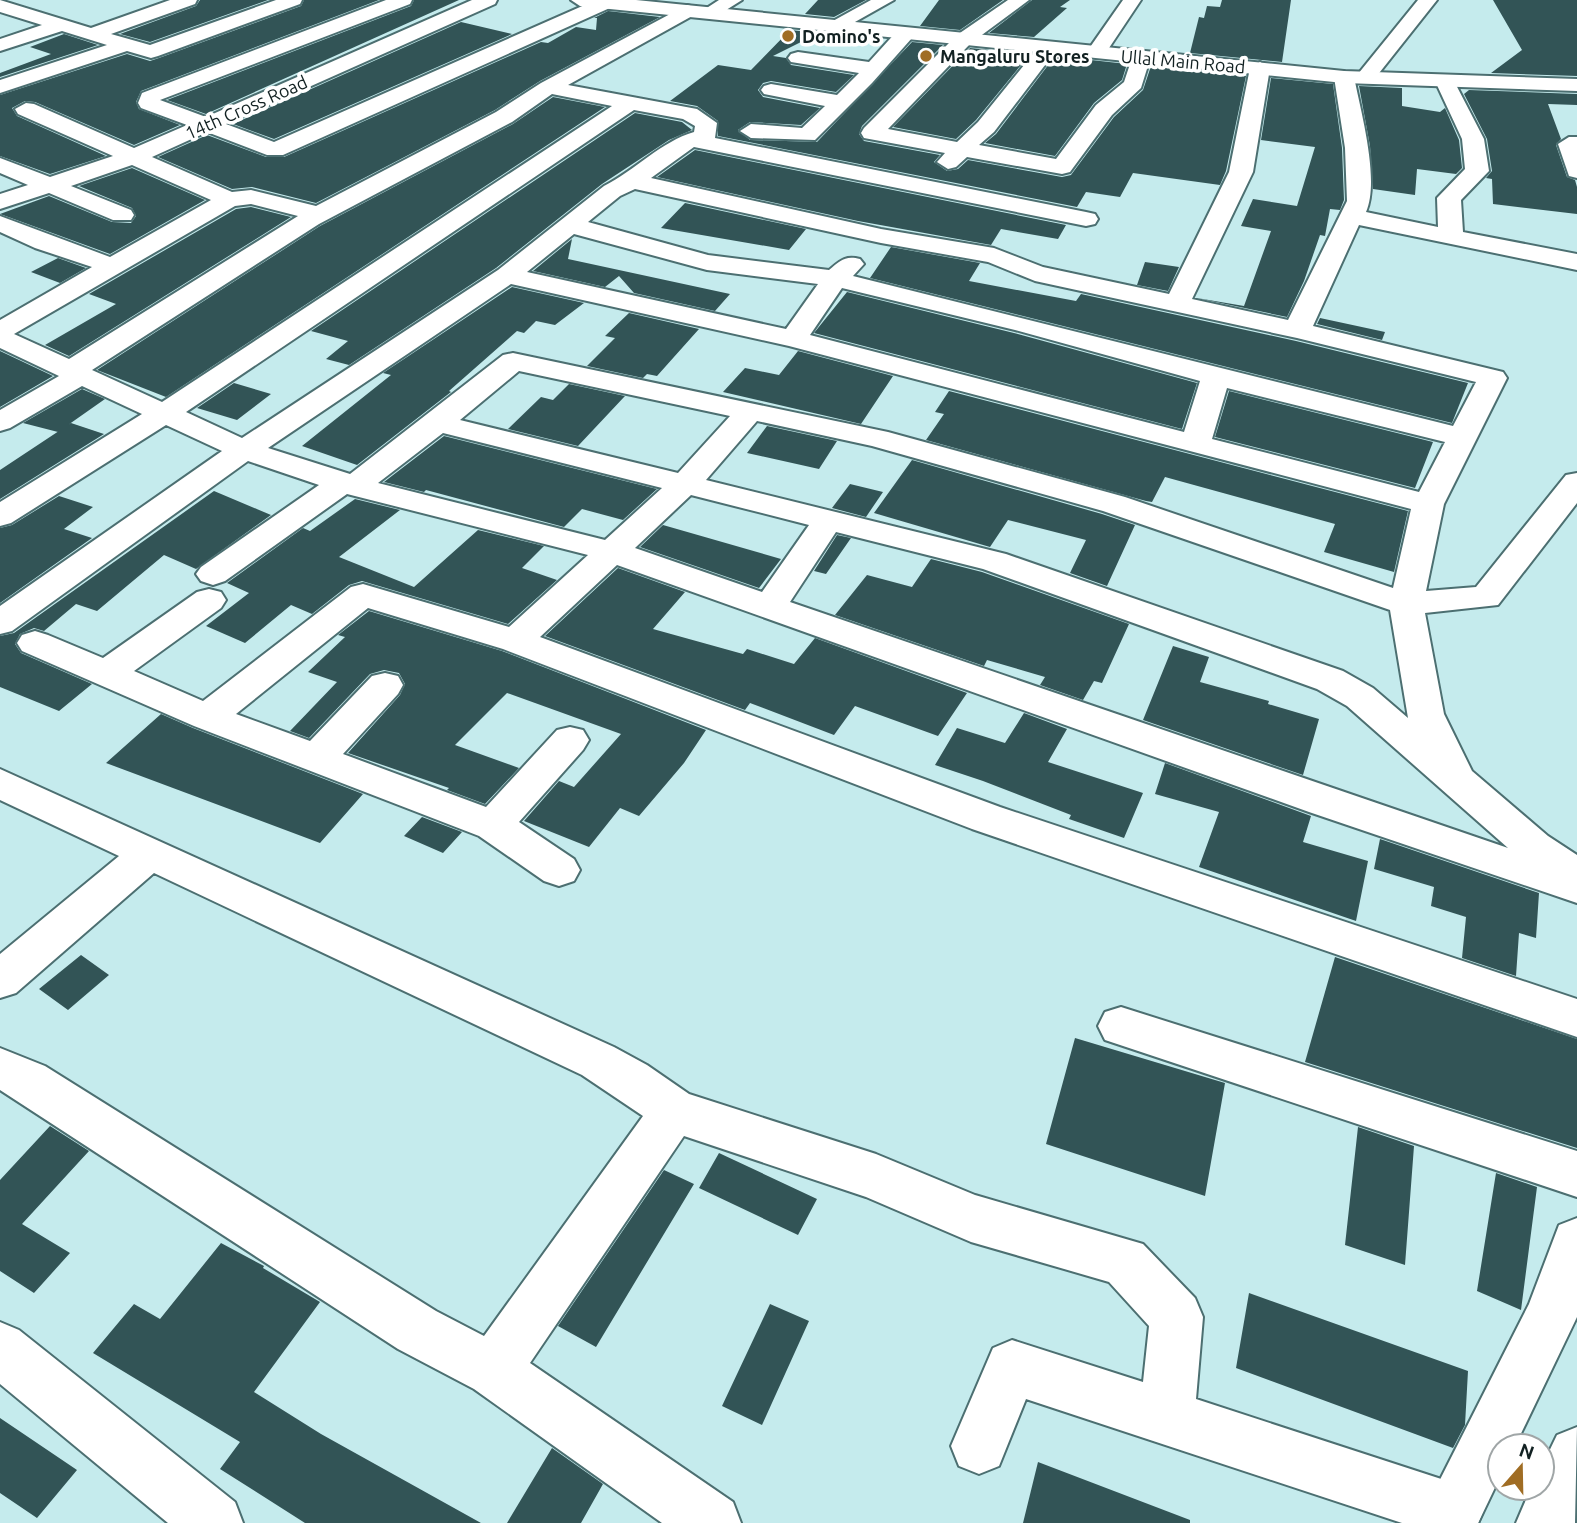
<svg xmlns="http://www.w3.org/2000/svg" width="1577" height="1523" font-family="Ubuntu,sans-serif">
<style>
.building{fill:#325456}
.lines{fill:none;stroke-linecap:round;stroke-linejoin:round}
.minor-casing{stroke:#4c6f71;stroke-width:4}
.secondary-casing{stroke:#4c6f71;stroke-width:4}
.primary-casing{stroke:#4c6f71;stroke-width:4}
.minor{fill:#fff;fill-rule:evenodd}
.secondary{fill:#fff;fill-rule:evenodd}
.primary{fill:#fff;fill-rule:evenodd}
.poi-dot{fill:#a06d24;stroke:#fff;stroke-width:2.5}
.labels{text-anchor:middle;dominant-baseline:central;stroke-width:7;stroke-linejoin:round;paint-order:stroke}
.far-poi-label{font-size:18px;font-weight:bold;fill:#122122;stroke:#fff;text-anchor:start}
.far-street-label{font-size:18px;fill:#122122;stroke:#fff}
</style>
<rect width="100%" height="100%" fill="#c5ebed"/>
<path class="building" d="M200 0H268L150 42 120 34 196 6Z
M304 0H379L141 91 136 102 139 109 180 125 134 145 35 102 25 101 12 108 17 116 106 156 50 174 0 156V95L127 54 150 61 159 58 301 6Z
M414 0H459L206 114 167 100 411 6Z
M818 0H866L834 17 805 14Z
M939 0H1003L960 30 920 26Z
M1032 0H1070L1060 7 1067 8 1034 37 989 33Z
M1222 0H1291L1282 62 1190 53 1199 17 1204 18 1207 6 1220 7Z
M1493 0H1577V76L1491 73 1522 50Z
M608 11 660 17 540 81 495 110 316 203 252 187 232 189 158 157 207 135 266 157H284L541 42 548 43 576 27 596 30 597 18H594Z
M461 22 512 34 274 139 233 124Z
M790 30 819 33 773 56 786 58 791 65 854 75 836 92 771 81 763 83 758 90 763 97 820 108 801 125 750 122 738 130 750 140 817 142 912 42 943 45 862 126 859 134 864 141 940 155 934 162 947 171 958 169 968 160 1062 177 1071 175 1114 117 1143 90 1151 66 1246 76 1226 171 1220 185 1133 173 1120 197 1086 192 1077 207 718 136V121L697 106 670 101 718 65 751 70Z
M64 34 98 45 0 77V73L51 54 30 47Z
M970 48 1030 54 976 120 956 139 893 127Z
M1055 56 1127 64 1122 80 1094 103 1055 156 985 143 996 134Z
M1271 78 1333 84 1342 148 1344 200 1340 210 1330 209 1325 236 1320 235 1304 281 1287 317 1197 298 1244 306 1271 231 1241 226 1253 199 1297 206 1315 147 1261 140Z
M1359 86 1402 88V106L1440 112 1445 108 1459 140 1462 168 1456 174 1417 169 1415 195 1373 189 1370 146Z
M1469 90 1577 94V105L1548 104 1561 139 1556 145 1567 177 1575 180 1577 187V214L1493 204 1492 179 1486 178 1492 171 1487 139 1464 94Z
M553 97 605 107 166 397 97 370 320 226 513 124Z
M635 113 682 122 692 130 669 140 602 184 496 268 349 365 326 359 348 341 311 331Z
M695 150 1066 225 1058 239 1001 229 991 245 858 221 657 177Z
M132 168 205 200 110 254 0 214 49 196 112 222 131 223 136 216 132 208 79 186Z
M685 203 806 229 789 250 661 228Z
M251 207 291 217 69 356 45 345 116 304 89 294 236 209Z
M572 239 568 259 730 294 715 311 634 293 619 276 605 287 533 271Z
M891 247 980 263 969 281 1076 301 1081 294 1296 341 1468 383 1452 423 870 278Z
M58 258 86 268 60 283 31 272Z
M1145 262 1179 267 1168 291 1137 285Z
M512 287 584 303 555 325 536 321 524 333 517 331 449 391 451 392 357 465 302 446 391 375 383 373Z
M847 292 1014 333 1197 383 1182 429 814 333Z
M629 313 699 329 657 376 647 374 643 378 587 366 615 338 605 336Z
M1320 318 1385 332 1382 340 1317 324Z
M0 351 53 376 0 407Z
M798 351 893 376 861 424 723 392 745 368 779 375Z
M234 383 271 394 237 420 197 408Z
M569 384 625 396 578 446 508 429 541 397 553 400Z
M82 389 105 399 58 432 23 423Z
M949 391 1408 511 1394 572 1324 552 1335 524 1165 477 1152 502 1146 501 926 440 944 414 935 412Z
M1229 391 1433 442 1415 488 1215 437Z
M71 423 104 434 0 499V470Z
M767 426 837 441 819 469 747 453Z
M444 436 657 489 623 520 582 509 564 527 426 490 424 492 384 482Z
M912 460 1102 514 1135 525 1107 586 1070 573 1086 540 1008 520 990 547 874 513Z
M850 484 883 492 866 517 832 508Z
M214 491 271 515 196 569 164 555 97 611 76 604 44 631 34 628 20 634 15 644 21 653 92 684 59 711 0 687V636L14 633Z
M59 496 93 507 64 529 92 538 0 603V528L12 525Z
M355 499 400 510 339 557 414 587 478 530 544 546 522 568 557 580 508 624 362 581 349 585 312 614 291 605 245 643 206 626 249 593 227 583 303 528 310 531Z
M663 525 781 559 759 588 640 547Z
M837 535 851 538 826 574 814 571Z
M931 559 982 572 1129 624 1102 683 1094 681 1083 700 1040 685 1045 677 987 660 984 666 835 615 867 575 912 587Z
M618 568 685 592 653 629 743 654 747 649 794 664 815 638 967 693 938 736 855 706 834 735 750 703 745 710 545 636Z
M369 611 502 651 706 730 684 763 639 816 620 808 589 847 524 821 559 781 574 787 621 734 507 693 455 745 519 768 485 804 447 790 449 788 348 753 400 695 405 684 399 673 384 670 370 674 309 738 290 731 337 682 308 672 345 637 338 635Z
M1173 646 1209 657 1200 682 1269 701 1268 704 1319 719 1303 775 1143 720Z
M1024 713 1067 729 1048 762 1143 793 1124 838 1069 819 1071 815 983 781 935 765 957 728 1005 743Z
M161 714 193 728 363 794 320 843 106 763Z
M1165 763 1311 816 1303 842 1368 861 1356 921 1199 867 1219 812 1155 794Z
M422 817 462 832 443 853 404 836Z
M1380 839 1539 893 1536 938 1519 933 1516 976 1462 958 1466 917 1431 906 1434 887 1374 869Z
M81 955 109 975 68 1010 39 989Z
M1335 957 1577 1039V1148L1305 1062Z
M1075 1038 1225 1083 1205 1196 1046 1144Z
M50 1126 89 1151 22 1224 70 1253 34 1293 0 1271V1180Z
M1358 1127 1414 1146 1405 1265 1345 1245Z
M719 1153 817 1199 798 1235 699 1188Z
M664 1170 694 1184 596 1347 558 1326Z
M1496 1173 1537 1187 1521 1310 1477 1291Z
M221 1243 264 1266 263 1268 320 1302 254 1392 321 1434 481 1523H305L220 1469 240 1442 93 1353 134 1304 160 1319Z
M1249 1293 1468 1371 1465 1425 1453 1448 1236 1368Z
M770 1304 809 1321 762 1425 722 1406Z
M0 1418 77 1470 37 1518 0 1493Z
M552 1448 603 1484 581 1523H507Z
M1038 1462 1190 1520V1523H1023Z"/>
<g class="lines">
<g class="minor-casing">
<path id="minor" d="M0 0 91 28 170 0H197L195 4 111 34 150 45 276 0H302L300 4 158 56 151 58 127 51 0 93V80L107 45 62 31 0 51V39L42 25 0 12Z
M386 0H412L410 4 160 100 206 117 472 0H497L495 4 226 124 274 142 596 0H612L614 3 612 7 283 155H267L207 132 152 157 232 192 251 190 316 206 496 112 541 83 687 5 694 7 696 11 694 15 568 85 697 109 717 123 715 138 1086 212 1095 214 1098 219 1095 224 1086 226 694 147 651 178 881 229 994 248 1043 267 1169 294 1229 172 1250 68 1260 62 1270 68 1253 172 1192 299 1288 320 1347 201 1345 148 1334 77 1344 71 1354 77C1361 112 1380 181 1366 212L1438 227 1437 198 1465 169 1462 139 1436 83 1446 77 1453 79 1484 139 1489 171 1461 200 1463 232 1577 254V270L1359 225 1313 326 1503 372 1507 378 1444 504 1426 591 1476 587 1566 475 1577 473V503L1498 605 1425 613 1444 714 1472 771 1548 836 1577 855V903L1309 812 617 565 540 637 1000 807 1577 999V1037L972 829 503 649 368 608 236 714 310 741 372 676 385 673 398 676 403 685 398 694 343 754 486 807 557 730 570 727 583 730 589 740 583 750 519 822 574 859 580 870 574 881 559 886 544 881 479 836 194 726 22 651 17 643 22 635 35 631 48 635 103 658 197 592 209 589 221 592 226 600 221 608 134 671 203 701 351 587 363 584 509 627 588 555 347 494 225 581 213 585 201 581 196 574 201 567 319 485 248 461 12 631 0 634V606L222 451 166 425 11 523 0 526V502L142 414 82 386 10 428 0 431V410L59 376 0 348V320L92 267 35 248 0 232V216L110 257 211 200 132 165 71 186 131 210 134 215 131 220H113L49 193 0 209V194L28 185 0 173V158L50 177 113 156 18 114 15 109 26 103 34 104 134 148 187 125 141 108 138 103 142 93ZM552 94 612 106 162 402 92 370 319 224 512 122ZM634 110 683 119 695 126 694 132C662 141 634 171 604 186L498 270 242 438 186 412ZM635 189 881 243 988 262 1035 281 1297 338 1476 382 1453 426 853 276 864 264 860 259C845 255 840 261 829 270L708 255 588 222 620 196ZM251 204 298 216 69 359 14 334 235 206ZM574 234 707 270 818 284 786 329 527 272ZM511 284 789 346 1411 509 1393 588 1125 497 888 432 513 353 503 355 350 474 268 448ZM842 288 1015 330 1200 381 1184 432 810 335ZM519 371 730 416 678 473 460 420ZM1227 388 1445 442 1419 492 1212 439ZM757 421 872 446 1103 511 1390 610 1408 718 1373 688 1343 671 1006 554 706 480ZM443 433 662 488 605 540 378 483ZM691 495 809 525 762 592 635 548ZM836 532 983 569 1317 689 1347 706 1508 848 790 602Z
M719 0H742L715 17H701L699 13Z
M871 0H894L839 31 832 33 822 27Z
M1008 0H1029L971 43 888 129 957 142 978 122 1041 44 1048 42 1058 48 994 132 979 145 1056 159 1096 105 1124 82 1134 52H1148L1151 56 1141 88 1112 115 1070 172 1062 174 967 157 956 167 948 169 937 162 945 153 864 138 861 133 864 128 957 35Z
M1123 0H1141L1103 57H1089L1086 53Z
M1418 0H1437L1372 82H1358L1355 78 1358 74Z
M905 28 912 30 915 34 912 38 872 83 815 140 751 138 740 131 751 124 802 128 825 106 764 94 761 90 764 86 771 84 837 95 859 73 791 62 788 58 791 54 798 52 869 62 898 30Z
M1569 137H1577V178L1569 176 1558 144Z
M0 769 614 1047 647 1065 689 1094 876 1154 975 1195 1143 1244 1195 1298 1203 1317 1196 1399 1475 1490 1483 1511 1478 1523H1402L1026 1399 999 1466 979 1474 959 1466 951 1446 993 1348 1012 1340 1143 1382 1149 1326 1109 1282 971 1242 866 1197 684 1136 530 1363 733 1502 741 1523H662L474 1389 398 1349 0 1090V1048L45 1066 436 1311 484 1336 643 1116 582 1075 154 873 16 993 0 998V954L119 856 0 800Z
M1121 1007 1577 1151V1197L1105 1040 1098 1026 1105 1012Z
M0 1322 19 1330 235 1502 243 1523H168L0 1384Z"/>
</g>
<g class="secondary-casing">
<path id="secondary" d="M571 0H636L1344 71 1577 79V91L1344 83 580 6Z"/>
</g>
<g class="primary-casing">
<path id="primary" d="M1577 1218V1317L1515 1446H1500V1477L1478 1523H1418L1529 1304 1559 1225Z
M1577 1427 1575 1523H1516L1531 1488H1542V1466L1557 1435Z"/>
</g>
<use href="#minor" class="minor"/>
<use href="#secondary" class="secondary"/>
<use href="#primary" class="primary"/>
</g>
<g class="poi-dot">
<circle cx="788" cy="36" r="7"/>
<circle cx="926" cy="56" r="7"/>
</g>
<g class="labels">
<g class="far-poi-label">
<text x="802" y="36">Domino's</text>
<text x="940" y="56">Mangaluru Stores</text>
</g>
<g class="far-street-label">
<text transform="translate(1183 61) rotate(5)">Ullal Main Road</text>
<text transform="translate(246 107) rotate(-24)">14th Cross Road</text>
</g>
</g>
<g transform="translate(1521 1467) rotate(20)"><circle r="33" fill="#ffffff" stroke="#a0a6a7" stroke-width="2"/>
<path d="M0-5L12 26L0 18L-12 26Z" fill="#a06d24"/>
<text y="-10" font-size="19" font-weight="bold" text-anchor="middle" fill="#122122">N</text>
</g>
</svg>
